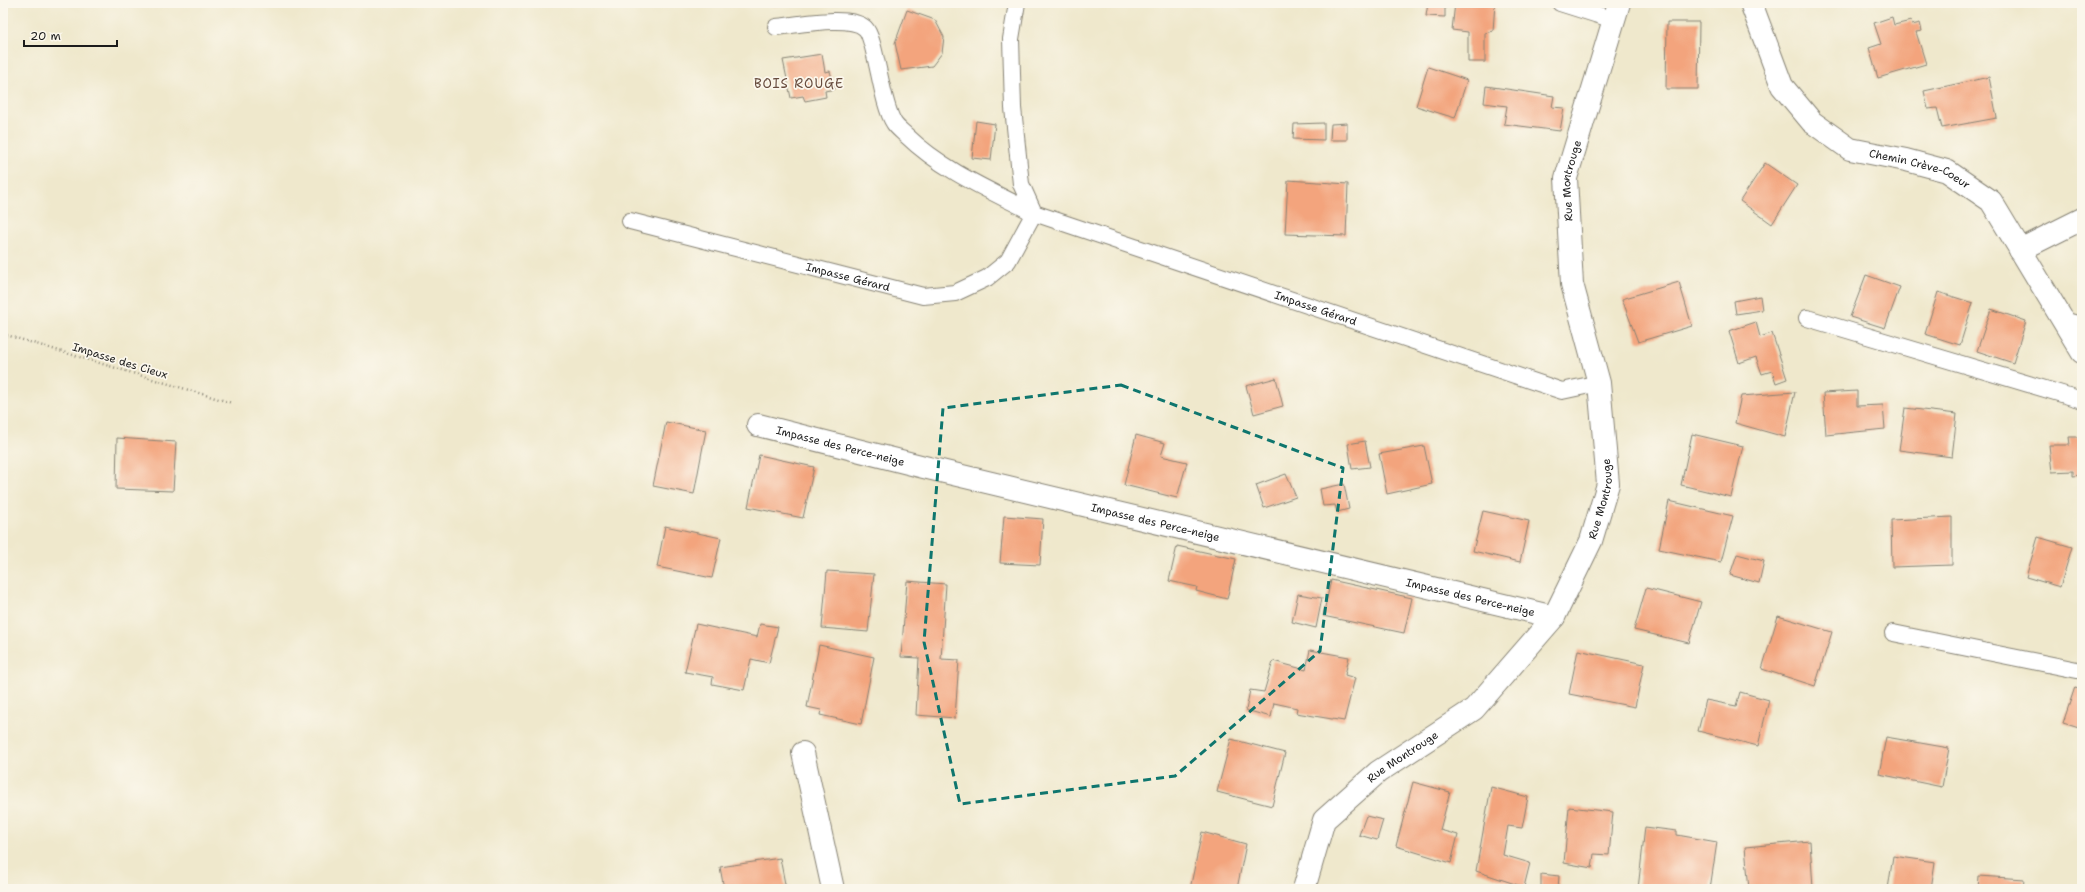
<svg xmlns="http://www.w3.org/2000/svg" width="2085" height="892" font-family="'Shantell Sans',sans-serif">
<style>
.building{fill:#f3a47d}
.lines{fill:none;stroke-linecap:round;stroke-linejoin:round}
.lane-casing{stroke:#868274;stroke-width:18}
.street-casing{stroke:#868274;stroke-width:24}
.primary-casing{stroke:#868274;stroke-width:24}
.path{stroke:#868274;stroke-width:2.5;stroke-dasharray:1 3;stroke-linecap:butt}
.lane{stroke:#fff;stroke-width:16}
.street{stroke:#fff;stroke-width:22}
.primary{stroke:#fff;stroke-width:22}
.marked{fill:none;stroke:#0f766e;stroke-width:3;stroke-dasharray:8 5;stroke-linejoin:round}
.labels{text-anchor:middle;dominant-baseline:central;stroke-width:3.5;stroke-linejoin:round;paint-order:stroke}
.street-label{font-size:11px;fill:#1c1c1c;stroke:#fbf7ec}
.quarter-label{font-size:13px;letter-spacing:1px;fill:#674c3e;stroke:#fbf7ec}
</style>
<rect width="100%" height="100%" fill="#fbf7ec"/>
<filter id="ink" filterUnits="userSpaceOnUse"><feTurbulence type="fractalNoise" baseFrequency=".025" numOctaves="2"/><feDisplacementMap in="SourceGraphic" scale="8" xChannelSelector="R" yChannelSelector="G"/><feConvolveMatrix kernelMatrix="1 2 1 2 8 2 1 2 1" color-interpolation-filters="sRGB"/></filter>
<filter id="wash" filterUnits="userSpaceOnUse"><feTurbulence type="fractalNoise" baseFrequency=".012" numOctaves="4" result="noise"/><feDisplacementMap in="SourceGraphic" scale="16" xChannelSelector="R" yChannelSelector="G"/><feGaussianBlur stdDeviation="0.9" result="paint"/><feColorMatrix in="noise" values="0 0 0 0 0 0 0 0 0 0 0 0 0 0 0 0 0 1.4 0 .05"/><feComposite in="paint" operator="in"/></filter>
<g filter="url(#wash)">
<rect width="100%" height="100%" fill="#efe8cc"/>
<g id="blocks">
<path class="building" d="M773 3H800V4L773 6Z
M1428 3H1445V17L1426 16Z
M1455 3H1495L1493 31 1485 33V62H1468V32L1452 30Z
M907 10 935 20 944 37 942 53 932 66 901 70 895 43Z
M1892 17 1894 25 1911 21 1912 25 1920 23 1922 31 1916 32 1926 64 1878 78 1869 48 1881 44 1874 23Z
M1667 22H1699L1698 89H1666Z
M822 54 825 72 830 71 835 89 825 91 826 97 805 101 803 96 791 98 783 60Z
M1428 67 1467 80 1455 118 1416 106Z
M1989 77 1997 118 1942 128 1937 108 1928 109 1924 91Z
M1486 86 1554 96 1552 107 1564 108 1560 131 1504 124 1507 106 1484 103Z
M976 121 995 124 991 160 972 158Z
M1324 123V140L1293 139 1294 124Z
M1347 123V140H1330L1331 124Z
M1765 163 1797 185 1772 224 1740 201Z
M1288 180 1348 184 1346 236 1285 234Z
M1866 275 1900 287 1885 328 1850 317Z
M1679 282 1692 326 1638 342 1622 299Z
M1938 292 1973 303 1960 345 1925 334Z
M1760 296 1762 310 1736 314 1734 301Z
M1991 309 2026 321 2013 363 1977 351Z
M1756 322 1760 337 1772 333 1787 379 1776 383 1772 371 1762 374 1756 357 1739 363 1729 331Z
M1276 378 1283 406 1254 414 1246 386Z
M1857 391V406L1883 405 1885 429 1826 435 1823 393Z
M1795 392 1785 437 1735 423 1741 396Z
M1905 408 1957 414 1952 457 1899 450Z
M666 422 706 430 694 494 653 486Z
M1692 434 1743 446 1731 497 1681 485Z
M1136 435 1165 443 1161 456 1187 462 1177 498 1124 485Z
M2069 437H2082V475L2073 476V471L2052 472 2049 445H2070Z
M117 438 176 442 173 491 116 489Z
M1365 441 1370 467 1352 469 1348 444Z
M1424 446 1432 484 1387 494 1379 454Z
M759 455 814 467 803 518 748 507Z
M1286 474 1296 497 1264 508 1256 485Z
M1344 484 1349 509 1337 512 1335 505 1323 506 1320 489Z
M1669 501 1733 516 1721 562 1659 549Z
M1483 511 1529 521 1520 562 1473 551Z
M1004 516 1043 519 1040 565 1000 563Z
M1952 517V565L1892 567 1891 520Z
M665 526 721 538 712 578 657 567Z
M2038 537 2072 547 2060 587 2026 577Z
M1177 546 1236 559 1227 599 1196 591 1197 587 1169 581Z
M1737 554 1764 561 1759 583 1730 575Z
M827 571 874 574 868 632 822 628Z
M1331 580 1412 598 1404 633 1323 616Z
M907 581 946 584 941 659 959 660 955 718 916 715 919 658 901 657Z
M1646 588 1701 602 1689 643 1634 630Z
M1298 594 1322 598 1316 628 1292 622Z
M1778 616 1832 632 1815 686 1762 669Z
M696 624 757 637 760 624 778 627 769 663 751 659 744 690 712 684 713 677 685 672Z
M819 645 874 657 861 724 820 715 821 710 807 707Z
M1310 650 1349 657 1345 675 1355 678 1344 721 1296 713 1297 708 1274 703 1271 717 1246 710 1250 690 1264 692 1273 661 1306 670Z
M1578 650 1644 664 1635 707 1569 694Z
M2075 687 2082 689V729L2063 723Z
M1740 692 1769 700 1758 746 1698 731 1706 700 1736 706Z
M1886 737 1949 748 1942 787 1879 774Z
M1231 739 1285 753 1272 806 1217 792Z
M1413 782 1450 792 1440 830 1458 835 1451 863 1396 846Z
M1491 787 1528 797 1522 828 1508 826 1503 855 1530 863 1524 887 1476 871Z
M1569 807 1613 812 1609 855 1594 854 1592 868 1564 863Z
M1366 816 1383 820 1377 840 1359 835Z
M1645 827 1677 831V835L1717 842 1710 889H1638Z
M1202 832 1246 844 1237 889H1190Z
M1810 841 1813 889H1749L1745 847Z
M1893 856 1935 862 1931 889H1888Z
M780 858 786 889H724L720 867Z
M1541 874 1559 876 1558 889H1541Z
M1979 876 2024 879 2023 889H1978Z"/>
</g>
</g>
<g filter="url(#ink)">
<use href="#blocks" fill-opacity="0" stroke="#868274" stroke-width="1"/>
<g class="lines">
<g class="lane-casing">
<g id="lane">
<path id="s1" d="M1017 3 1011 39 1013 108 1021 184 1034 213 1562 391 1599 383"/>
<path d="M1560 3 1614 20"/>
<path id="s2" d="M630 221 923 296 955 293 987 278 1008 261 1034 213C991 191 942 170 907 136 903 132 897 128 894 123 881 104 876 38 865 28 850 14 797 25 776 27"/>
<path d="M1807 318 2082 400"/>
<path d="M2062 320 2082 325"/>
<path d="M1893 633 2082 671"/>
</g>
</g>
<g class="street-casing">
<g id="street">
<path d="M2020 250 2082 219"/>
<path id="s3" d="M758 425 924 467 1554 617"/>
<path d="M803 753 833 889"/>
</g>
</g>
<g class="primary-casing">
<g id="primary">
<path id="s4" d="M1751 3 1782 86 1812 122 1850 149 1906 160 1947 171 1991 201 2082 352"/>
<path id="s5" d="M1304 889 1324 820 1378 772 1474 709 1554 617 1591 541 1608 484 1599 383 1572 284 1566 178 1619 3"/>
</g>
</g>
<path class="path" d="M3 334 232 403"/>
<use href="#lane" class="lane"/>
<use href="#street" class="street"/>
<use href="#primary" class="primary"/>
</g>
</g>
<path class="marked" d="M1121 385 1343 468 1320 651 1175 776 960 804 924 642 943 408Z"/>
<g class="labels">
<g class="street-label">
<text stroke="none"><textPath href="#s4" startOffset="255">Chemin Crève-Coeur</textPath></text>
<text stroke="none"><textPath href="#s5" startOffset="833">Rue Montrouge</textPath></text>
<text stroke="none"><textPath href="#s2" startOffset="225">Impasse Gérard</textPath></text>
<text stroke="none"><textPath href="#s1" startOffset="511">Impasse Gérard</textPath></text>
<text transform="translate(120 361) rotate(17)">Impasse des Cieux</text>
<text stroke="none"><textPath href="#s3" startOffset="85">Impasse des Perce-neige</textPath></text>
<text stroke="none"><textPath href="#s5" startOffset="509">Rue Montrouge</textPath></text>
<text stroke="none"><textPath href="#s3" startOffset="409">Impasse des Perce-neige</textPath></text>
<text stroke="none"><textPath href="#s3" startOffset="733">Impasse des Perce-neige</textPath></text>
<text stroke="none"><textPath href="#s5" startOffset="173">Rue Montrouge</textPath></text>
</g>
<g class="quarter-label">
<text x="799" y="83">BOIS ROUGE</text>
</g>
</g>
<rect width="2085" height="892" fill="none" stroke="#fbf7ec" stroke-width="16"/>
<path d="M24 40v6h93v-6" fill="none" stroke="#1c1c1c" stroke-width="2"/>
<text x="30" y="40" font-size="12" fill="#1c1c1c" stroke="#fbf7ec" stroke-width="3" paint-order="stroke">20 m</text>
</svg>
